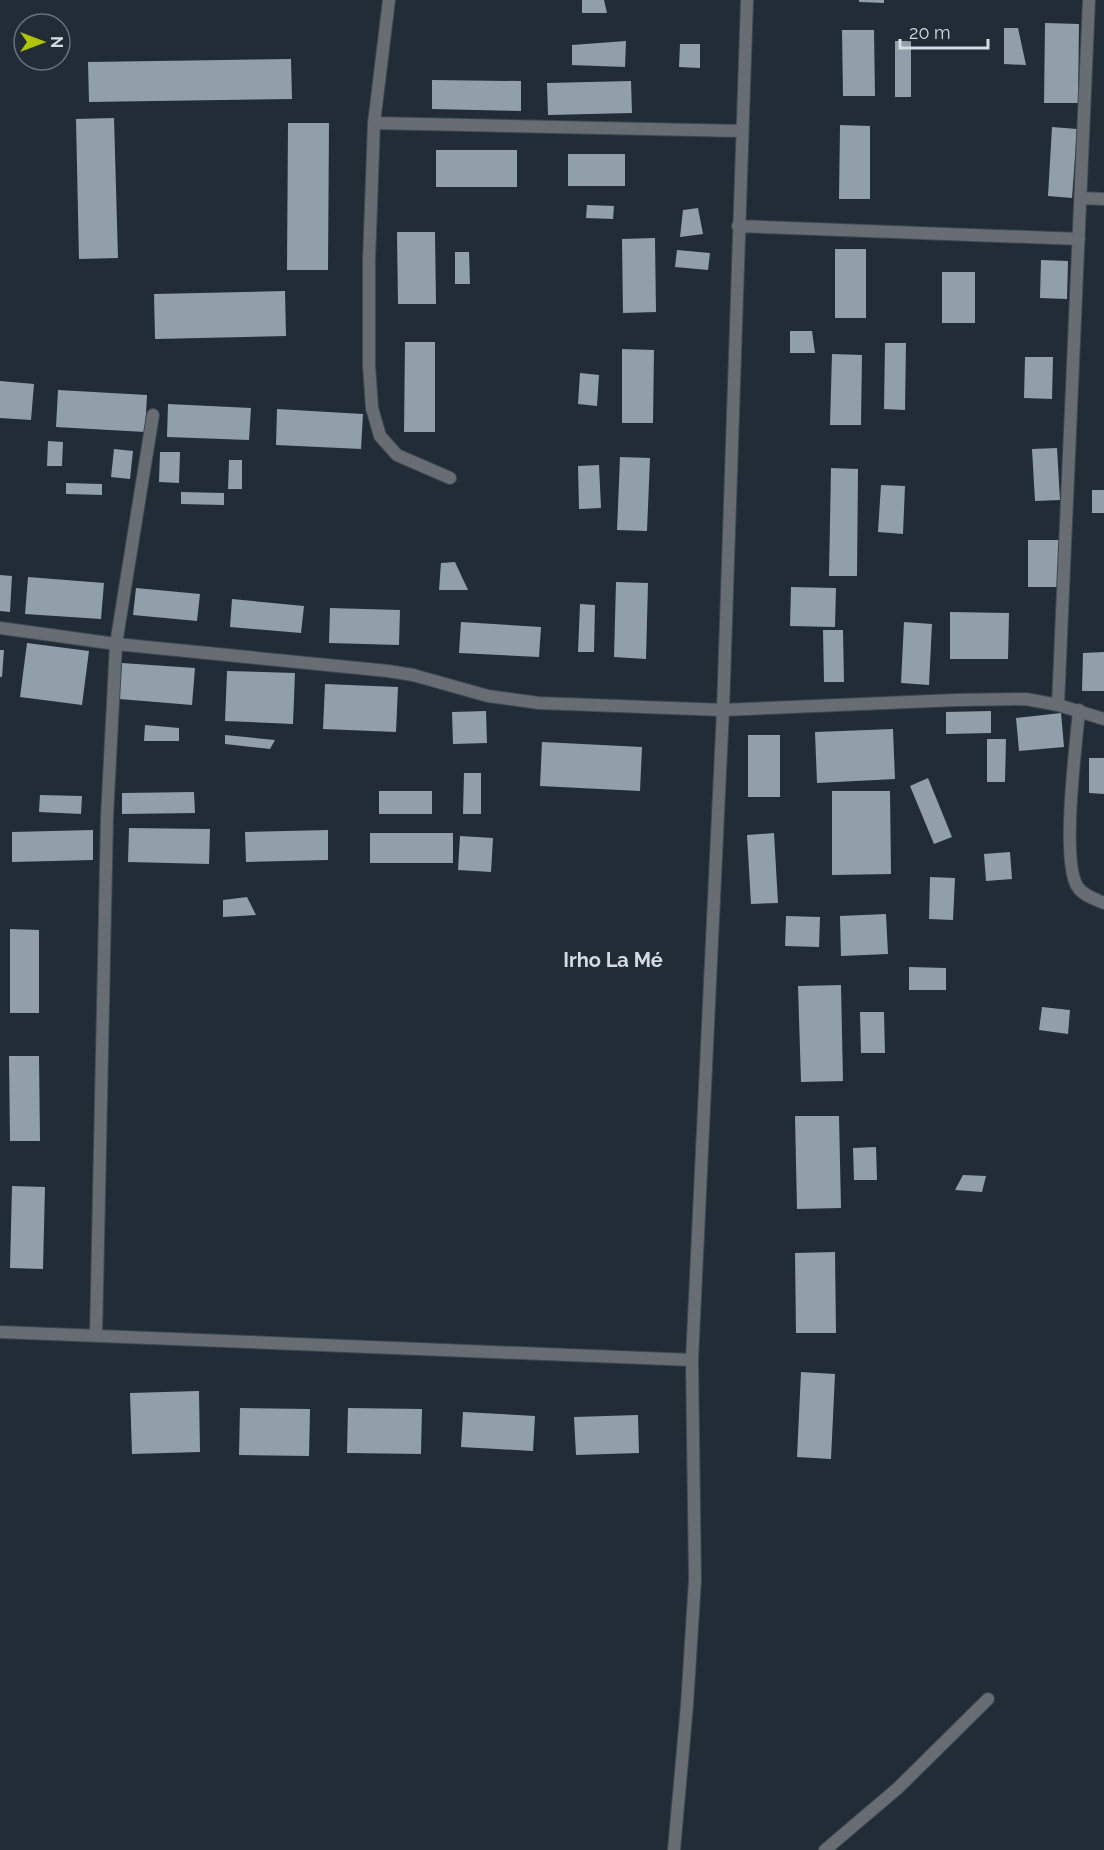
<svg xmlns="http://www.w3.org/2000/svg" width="1104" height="1850" font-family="Raleway,sans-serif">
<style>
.building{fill:#919fab}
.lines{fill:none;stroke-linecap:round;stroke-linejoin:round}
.minor-casing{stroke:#3e4852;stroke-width:14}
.minor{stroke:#676d72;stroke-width:12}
.labels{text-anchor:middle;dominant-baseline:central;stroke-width:6;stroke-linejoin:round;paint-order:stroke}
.quarter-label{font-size:20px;font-weight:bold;fill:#d4dbe2;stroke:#212c36}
</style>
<rect width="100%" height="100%" fill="#212c36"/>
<path class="building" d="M582 0H604L607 13H582Z
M859 0H884V3L859 2Z
M1045 23 1079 24 1078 103H1044Z
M1004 28H1018L1026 65 1004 64Z
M842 30H874L875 96H843Z
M626 41 625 67 572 65V45Z
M895 41H911V97H895Z
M680 44H700V68L679 67Z
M291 59 292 99 89 102 88 62Z
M432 80 521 81V111L432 109Z
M631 81 632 113 548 115 547 83Z
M114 118 118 258 79 259 76 119Z
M288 123H329L328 270H287Z
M840 125 870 126V199H839Z
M1052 127 1077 129 1072 198 1048 196Z
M436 150H517V187H436Z
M568 154H625V186H568Z
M587 205 614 206 613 219 586 218Z
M698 208 703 234 680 237 683 210Z
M397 232H435L436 304H398Z
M655 238 656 312 623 313 622 239Z
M835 249H866V318H835Z
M677 250 710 253 708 270 675 267Z
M455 252H469L470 284H455Z
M1041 260 1068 261 1067 299 1040 298Z
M942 272H975V323H942Z
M285 291 286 336 155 339 154 294Z
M790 331H812L815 353H790Z
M405 342H435V432H404Z
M885 343H906L905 410 884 409Z
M622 349 654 350 653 423H622Z
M832 354 862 355 861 425H830Z
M1025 357H1053L1052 399 1024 398Z
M580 373 599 375 597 406 578 404Z
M0 381 34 384 31 420 0 418Z
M58 390 147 395 145 432 56 427Z
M168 404 251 408 249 440 167 437Z
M277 409 363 414 361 449 276 445Z
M48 441 63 442 62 466H47Z
M1057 448 1060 500 1035 501 1032 449Z
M114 449 133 451 130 479 111 477Z
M160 452H180L179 483 159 482Z
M620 457 650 458 647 531 617 530Z
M229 460H242V489H228Z
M599 465 601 508 579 509 578 466Z
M831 468 858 469 857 576H829Z
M66 483 102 484V495L66 494Z
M881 485 905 486 903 534 878 532Z
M1092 490H1104V513H1092Z
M181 492 224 493V505L181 504Z
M1028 540H1060V587H1028Z
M455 562 468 590H439L441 563Z
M0 575 12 576 10 612 0 611Z
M28 577 104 583 101 619 25 614Z
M616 582 648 583 646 659 614 657Z
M791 587 836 588 835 627 790 626Z
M136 588 200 594 197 621 133 615Z
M232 599 304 606 301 633 230 627Z
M580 604 595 605 594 652H578Z
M330 608 400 610 399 645 329 643Z
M950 612 1009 613 1008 659H950Z
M461 622 541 627 539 657 459 653Z
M904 622 932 624 929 685 901 683Z
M823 630H843L844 682H824Z
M27 643 89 651 82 705 20 697Z
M0 650H4L2 677H0Z
M1104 652V691H1082L1083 653Z
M122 663 195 668 192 705 119 699Z
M227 671 295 673 293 724 225 721Z
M325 684 398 687 396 732 323 729Z
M486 711 487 743 453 744 452 712Z
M991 711V733L946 734V712Z
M1061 713 1064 747 1019 751 1016 718Z
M145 725 179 728V741H144Z
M893 729 895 779 817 783 815 732Z
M225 735 275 740 270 749 225 744Z
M748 735H780V797H748Z
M987 739H1006L1005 782H987Z
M542 742 642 747 640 791 540 786Z
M1089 758H1104V794L1089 793Z
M464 773H481V814H463Z
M928 778 952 837 934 844 910 786Z
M379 791H432V814H379Z
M832 791H890L891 874 832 875Z
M194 792 195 813 122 814V793Z
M40 795 82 796 81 814 39 812Z
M129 828 210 829 209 864 128 862Z
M93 830V860L12 862V832Z
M328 830V860L246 862 245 832Z
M370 833H453V863H370Z
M774 833 778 903 751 904 747 835Z
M460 836 493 838 491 872 458 870Z
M1010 852 1012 879 986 881 984 854Z
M930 877 955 878 953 920 929 919Z
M247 897 256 915 223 917V900Z
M886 914 888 954 841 956 840 916Z
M786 916 820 917 819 947 785 946Z
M10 929 39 930V1013H10Z
M909 967 946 968V990H909Z
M841 985 843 1081 801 1082 798 986Z
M1042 1007 1070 1010 1068 1034 1039 1030Z
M860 1012H884L885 1053H861Z
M9 1056H39L40 1141H10Z
M795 1116H839L841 1208 797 1209Z
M876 1147 877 1180H854L853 1148Z
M963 1175 986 1176 982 1192 955 1190Z
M12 1186 45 1187 43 1269 10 1268Z
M835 1252 836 1333H796L795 1253Z
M801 1372 835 1374 831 1459 797 1457Z
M199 1391 200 1452 132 1454 130 1393Z
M240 1408 310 1409 309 1456 239 1455Z
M348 1408 422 1409 421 1454 347 1453Z
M463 1412 535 1416 533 1451 461 1447Z
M638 1415 639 1453 576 1455 574 1417Z"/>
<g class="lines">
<g class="minor-casing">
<path id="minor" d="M389 0 374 123 369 261V366L372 408 380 436 397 455 450 478
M374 123 742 131
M1080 198 1104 199
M738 226 1079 239
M0 628 116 644 388 671 413 675 488 696 539 703 723 710 956 700 1026 699 1058 705 1104 719
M1058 705 1089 0
M1079 710C1076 746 1061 858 1077 886 1082 895 1095 899 1104 903
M0 1332 692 1360
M96 1336 107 817 116 644 153 415
M674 1850 687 1705 695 1580 692 1360 723 710 747 0
M825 1850 898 1788 988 1699"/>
</g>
<use href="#minor" class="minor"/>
</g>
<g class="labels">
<g class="quarter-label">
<text x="613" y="960">Irho La Mé</text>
</g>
</g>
<g transform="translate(42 42) rotate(90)"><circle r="28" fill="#212c36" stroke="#69727b" stroke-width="1.5"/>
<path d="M0-4.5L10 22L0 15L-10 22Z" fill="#b0c500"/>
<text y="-9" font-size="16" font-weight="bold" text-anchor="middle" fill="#d4dbe2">N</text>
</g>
<path d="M900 39v9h88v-9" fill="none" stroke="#d4dbe2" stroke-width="3"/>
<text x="909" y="39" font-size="18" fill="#d4dbe2" stroke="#212c36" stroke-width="4.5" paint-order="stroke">20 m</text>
</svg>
